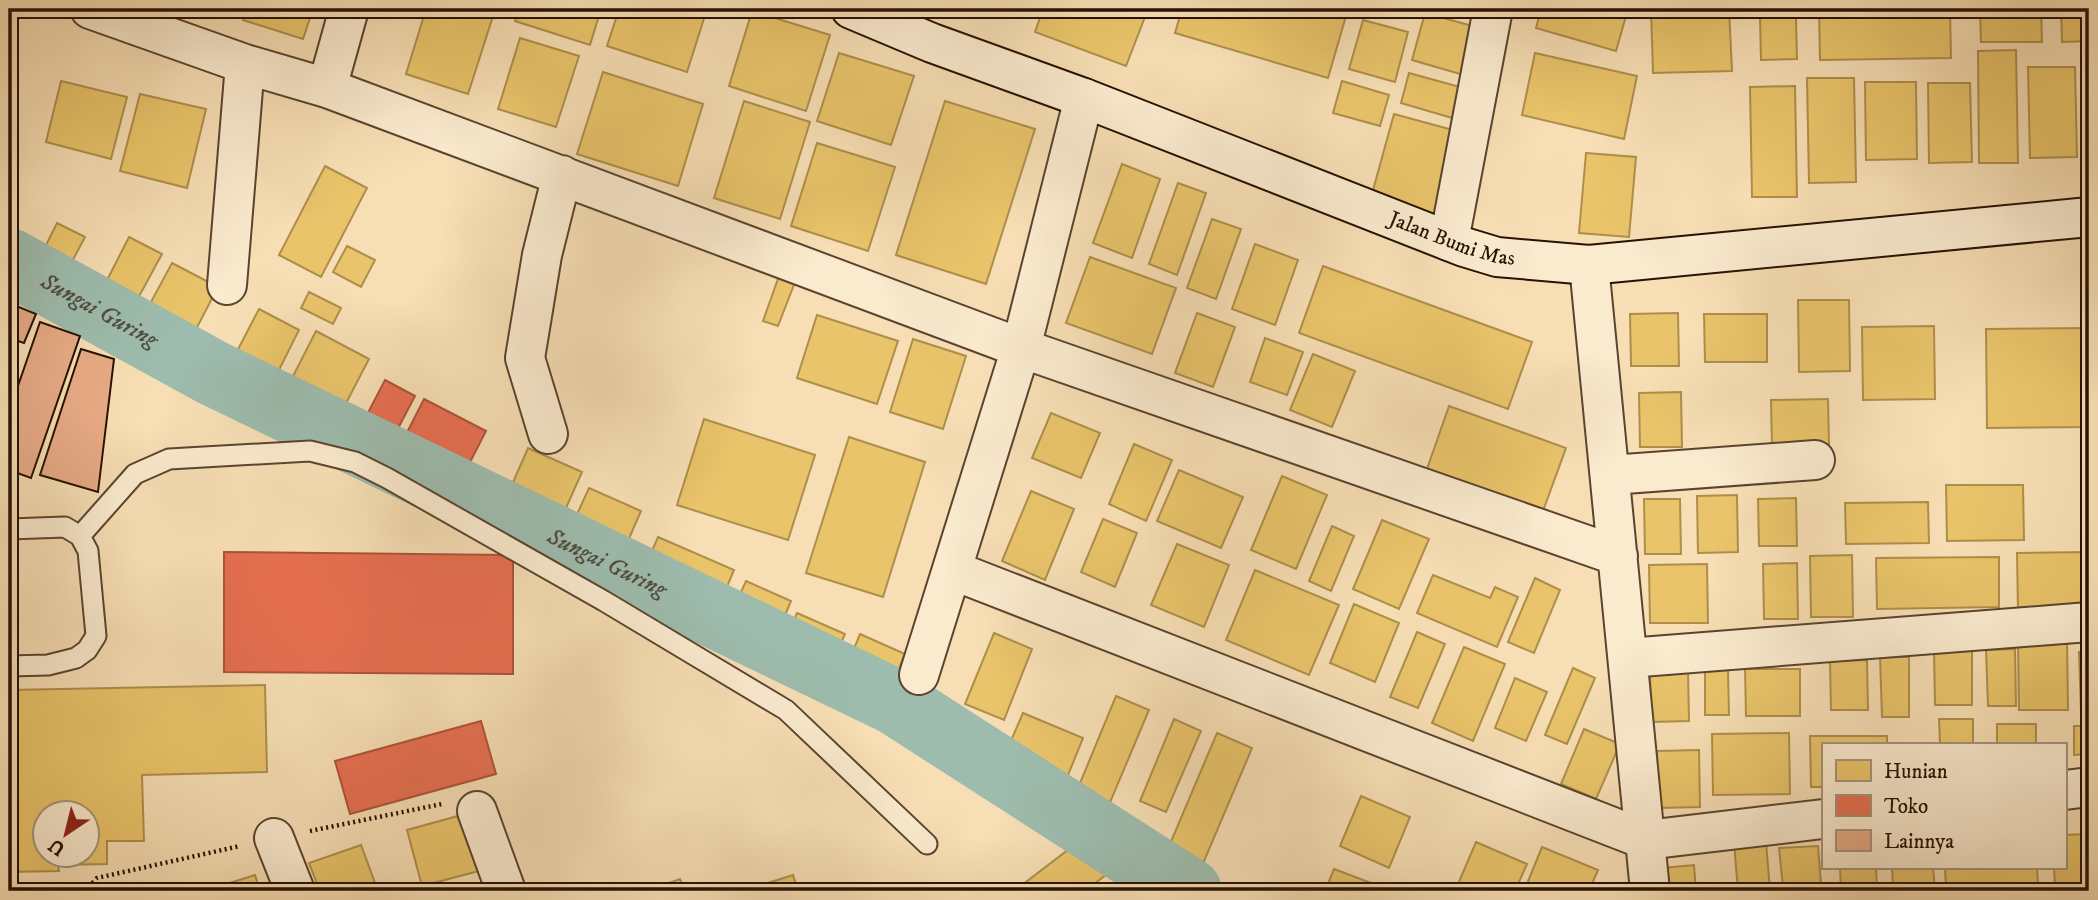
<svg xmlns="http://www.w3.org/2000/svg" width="2098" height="900" font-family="'IM FELL DW Pica',serif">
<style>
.homes{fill:#e9c46a;stroke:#ae8e4b;stroke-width:2;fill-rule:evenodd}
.shops{fill:#e76f51;stroke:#ad533a;stroke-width:2}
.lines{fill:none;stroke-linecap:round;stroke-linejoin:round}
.river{stroke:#9dbcae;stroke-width:66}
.building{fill:#e7ab86;stroke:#261103;stroke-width:2}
.lane-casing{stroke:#5a442f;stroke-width:23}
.street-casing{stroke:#5a442f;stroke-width:42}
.secondary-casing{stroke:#261103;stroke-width:42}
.path{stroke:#261103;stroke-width:4.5;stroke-dasharray:2 3.5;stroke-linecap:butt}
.lane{stroke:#faeace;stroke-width:19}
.street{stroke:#faeace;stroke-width:38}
.secondary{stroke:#faeace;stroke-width:38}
.labels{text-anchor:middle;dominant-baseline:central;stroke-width:7;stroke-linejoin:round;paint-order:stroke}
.street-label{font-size:21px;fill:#261103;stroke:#faeace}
.water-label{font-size:23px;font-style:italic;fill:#504d3f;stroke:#faeace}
</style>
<rect width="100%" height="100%" fill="#f7deb4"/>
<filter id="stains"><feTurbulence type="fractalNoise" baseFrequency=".00286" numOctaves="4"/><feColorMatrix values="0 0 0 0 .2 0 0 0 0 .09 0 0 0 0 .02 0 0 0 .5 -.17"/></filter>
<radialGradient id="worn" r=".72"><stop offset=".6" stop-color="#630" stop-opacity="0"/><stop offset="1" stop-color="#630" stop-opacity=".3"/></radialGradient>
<path class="homes" d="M247 9H313L303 39 243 20Z
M426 9H479L494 13 468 94 406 74Z
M519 9H601L590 45 515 21Z
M619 9H707L687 72 607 46Z
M1043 9H1148L1126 66 1035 32Z
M1182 9H1348L1328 78 1175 33Z
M1541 9H1628L1616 51 1536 28Z
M1651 9H1729L1732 71 1653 73Z
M1819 9H1950L1951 58 1820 60Z
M1980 9H2041L2042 42H1981Z
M2061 9H2089V41L2062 42Z
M752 11 830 35 806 111 729 86Z
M1425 13 1480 28 1467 76 1412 60Z
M1760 18H1796L1797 59 1761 60Z
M1363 20 1408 32 1395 82 1349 69Z
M520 38 579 56 556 127 498 109Z
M2016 50 2018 163H1979L1978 51Z
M839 53 914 76 891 145 817 121Z
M1535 53 1637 76 1624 139 1522 115Z
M2028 67H2075L2077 157 2030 158Z
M603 72 703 104 678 186 577 154Z
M1409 73 1467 89 1459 120 1401 103Z
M1807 78H1854L1856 182 1809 183Z
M61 81 127 97 111 159 46 142Z
M1342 81 1389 95 1380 126 1333 113Z
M1865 82H1916L1917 159 1866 160Z
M1928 83H1970L1972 162 1929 163Z
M1795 86 1797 197H1752L1750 87Z
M140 94 206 109 187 188 120 171Z
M744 101 810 122 780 219 714 198Z
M945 101 1035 129 986 284 896 255Z
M1394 114 1460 132 1436 220 1370 201Z
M817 143 895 167 868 251 791 226Z
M1586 153 1636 157 1629 237 1579 233Z
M1122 164 1160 179 1132 258 1093 243Z
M325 166 367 188 321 277 279 255Z
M1178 183 1206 193 1177 275 1149 264Z
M1212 219 1241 229 1216 299 1187 288Z
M57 223 85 237 67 271 40 257Z
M129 237 162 254 136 302 104 286Z
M1255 244 1298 260 1275 325 1232 309Z
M347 246 375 260 361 287 333 272Z
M1090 257 1176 288 1152 354 1066 323Z
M172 263 218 287 192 337 145 313Z
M1323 266 1532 342 1508 409 1299 333Z
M779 276 795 282 778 326 763 321Z
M309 292 341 308 333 324 301 308Z
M1798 300H1849L1850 371 1799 372Z
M259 309 299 330 275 378 234 357Z
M1197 313 1235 327 1213 387 1175 373Z
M1678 313 1679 366H1631L1630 314Z
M1704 314H1767V362H1705Z
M817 315 898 341 877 404 797 378Z
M1934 326 1935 399 1863 400 1862 327Z
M2089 328V427L1987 428 1986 329Z
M316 331 369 359 342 411 289 384Z
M1265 338 1303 352 1287 395 1250 382Z
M913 339 966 356 943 429 890 412Z
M1313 354 1355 371 1332 427 1290 410Z
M1681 392 1682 447H1640L1639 393Z
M1828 399 1829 445 1772 446 1771 400Z
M1449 406 1566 448 1543 511 1427 469Z
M1051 413 1100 433 1081 478 1032 458Z
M704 419 815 455 788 540 677 505Z
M849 437 925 462 883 597 806 573Z
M1134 444 1172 460 1146 521 1109 504Z
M528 448 582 472 558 526 504 503Z
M1179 470 1243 497 1221 548 1157 521Z
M1282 476 1327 495 1296 569 1251 550Z
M1946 485H2023L2024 540 1947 541Z
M589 488 641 511 621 557 568 534Z
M1031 491 1074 509 1045 580 1002 561Z
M1737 495 1738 552 1698 553 1697 496Z
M1796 498 1797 546H1759L1758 499Z
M1644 499H1680L1681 554H1645Z
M1928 502 1929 543 1846 544 1845 503Z
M1103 519 1137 533 1115 587 1081 572Z
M1382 520 1429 539 1399 609 1353 589Z
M1332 526 1354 536 1331 591 1309 581Z
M658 537 734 570 721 601 645 567Z
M1177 544 1229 565 1204 627 1151 605Z
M2089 552V609L2018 610 2017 553Z
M1852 555 1853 617H1811L1810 556Z
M1999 557V607L1877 609 1876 558Z
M1797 563 1798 619H1764L1763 564Z
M1707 564 1708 623H1650L1649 565Z
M1255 570 1339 605 1309 675 1226 640Z
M1433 575 1490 598 1495 587 1518 597 1497 647 1417 613Z
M1535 578 1560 590 1534 653 1508 642Z
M746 581 791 601 778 632 732 612Z
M1354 604 1399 623 1375 682 1330 663Z
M797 613 845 634 837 652 789 632Z
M1417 632 1445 644 1418 708 1390 697Z
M994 633 1032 649 1004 720 965 704Z
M860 634 905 654 891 688 846 668Z
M2018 637H2067L2068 710H2019Z
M1464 647 1505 664 1473 741 1432 723Z
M2015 649 2016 706H1988L1986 650Z
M1934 651H1972V705H1935Z
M2079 652H2089V711H2081Z
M1880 657H1909V717H1882Z
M1867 660 1868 710H1831L1830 661Z
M1573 668 1595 678 1567 744 1545 735Z
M1688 669 1689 721 1651 722 1650 670Z
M1745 669H1800V716H1746Z
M1705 670H1728L1729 715H1705Z
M1515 678 1547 692 1526 741 1495 728Z
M265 685 267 772 142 775 144 841H107V864L58 865 59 871 9 872V690ZM46 813H88V855H46Z
M1116 696 1149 710 1103 819 1071 805Z
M1023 713 1083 738 1064 785 1003 759Z
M1174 719 1201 731 1166 812 1140 801Z
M1939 719H1973V744H1940Z
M1997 724H2036V744H1997Z
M2074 726H2089V754L2074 755Z
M1584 729 1620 744 1596 799 1561 784Z
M1217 733 1252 748 1202 866 1167 851Z
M1789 733 1790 794 1713 795 1712 734Z
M1810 736H1887V744H1823V787H1811Z
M1699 750 1700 807 1658 808 1657 751Z
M1361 796 1410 817 1389 868 1340 846Z
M465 814 479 871 422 886 407 830Z
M2089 834V883L2055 885 2054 867H2065V835Z
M1081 840 1107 874 1085 891H1014Z
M1766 841 1770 891H1738L1734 843Z
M1476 842 1527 864 1515 891H1455Z
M361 845 378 891H320L309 863Z
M1818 846 1821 884 1783 887 1779 848Z
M1542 847 1598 870 1589 891H1524Z
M1694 865 1696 891H1665L1663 868Z
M1840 867H1876L1877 890 1841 891Z
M1892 867H1933L1935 890 1893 891Z
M1945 867H2037L2038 887 1946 891Z
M1334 869 1387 889 1386 891H1325Z
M255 875 260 891H204Z
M793 875 798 891H743Z
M680 879 685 891H646Z
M482 883 485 891H456Z"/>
<path class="shops" d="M385 380 415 396 391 442 361 426Z
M424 399 486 431 463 476 401 444Z
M224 552 513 555V674L224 672Z
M481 721 496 774 350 814 335 761Z"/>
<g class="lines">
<path class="river" id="s1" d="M9 261 213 373 895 702 1189 891"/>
</g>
<path class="building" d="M9 303 36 314 24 343 9 338Z
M40 322 80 336 31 478 9 470V412Z
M81 349 114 359 98 492 40 475Z"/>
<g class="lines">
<g class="lane-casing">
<path id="lane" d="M9 529 65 527 80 536 88 551 96 636 87 650 76 658 48 665 9 666
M80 536 135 474 169 459 310 451 355 462 387 478 604 601 786 710 927 844"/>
</g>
<g class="street-casing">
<path id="street" d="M90 9 245 64 327 88 1021 348 1618 556
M327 88 349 9
M1449 241 1493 9
M1589 265 1650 891
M227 285 245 64
M548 434 525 358 542 255 562 175
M1611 475 1815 460
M952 570 1646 840 1823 819
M1628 658 2089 622
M919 675 1021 348 1084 98
M2065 790 2089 787
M477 811 506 891
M274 838 295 891"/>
</g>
<g class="secondary-casing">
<g id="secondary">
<path id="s2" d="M851 9 932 43 1084 98 1464 247 1497 257 1589 265 2089 217"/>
</g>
</g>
<path class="path" d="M310 831 442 804
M85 891 97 878 240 846"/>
<use href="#lane" class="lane"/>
<use href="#street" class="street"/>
<use href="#secondary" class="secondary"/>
</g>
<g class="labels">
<g class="street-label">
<text stroke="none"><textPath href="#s2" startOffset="644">Jalan Bumi Mas</textPath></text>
</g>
<g class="water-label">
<text stroke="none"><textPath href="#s1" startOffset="103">Sungai Guring</textPath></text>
<text stroke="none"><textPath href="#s1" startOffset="670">Sungai Guring</textPath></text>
</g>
</g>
<rect width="2098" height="900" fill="none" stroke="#f7deb4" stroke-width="35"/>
<rect x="10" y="10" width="2077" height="879" fill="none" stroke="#261103" stroke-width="3.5"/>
<rect x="18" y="18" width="2063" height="865" fill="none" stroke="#261103" stroke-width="2"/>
<rect x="1822" y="743" width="245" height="126" fill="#faeace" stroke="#a5937d" stroke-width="2"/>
<rect x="1836" y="760" width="35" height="21" fill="#e9c46a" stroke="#a5937d" stroke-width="2"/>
<text x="1884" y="778" font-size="21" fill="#261103">Hunian</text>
<rect x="1836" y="795" width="35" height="21" fill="#e76f51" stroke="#a5937d" stroke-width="2"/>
<text x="1884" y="813" font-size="21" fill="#261103">Toko</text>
<rect x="1836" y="830" width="35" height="21" fill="#e7ab86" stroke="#a5937d" stroke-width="2"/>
<text x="1884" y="848" font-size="21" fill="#261103">Lainnya</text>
<g transform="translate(66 834) rotate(215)"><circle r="33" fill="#faeace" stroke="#a5937d" stroke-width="2"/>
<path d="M0-5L12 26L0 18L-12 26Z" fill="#8f2418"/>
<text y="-10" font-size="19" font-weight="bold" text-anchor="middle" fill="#261103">U</text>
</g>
<rect width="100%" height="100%" filter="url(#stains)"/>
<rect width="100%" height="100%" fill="url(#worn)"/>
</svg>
